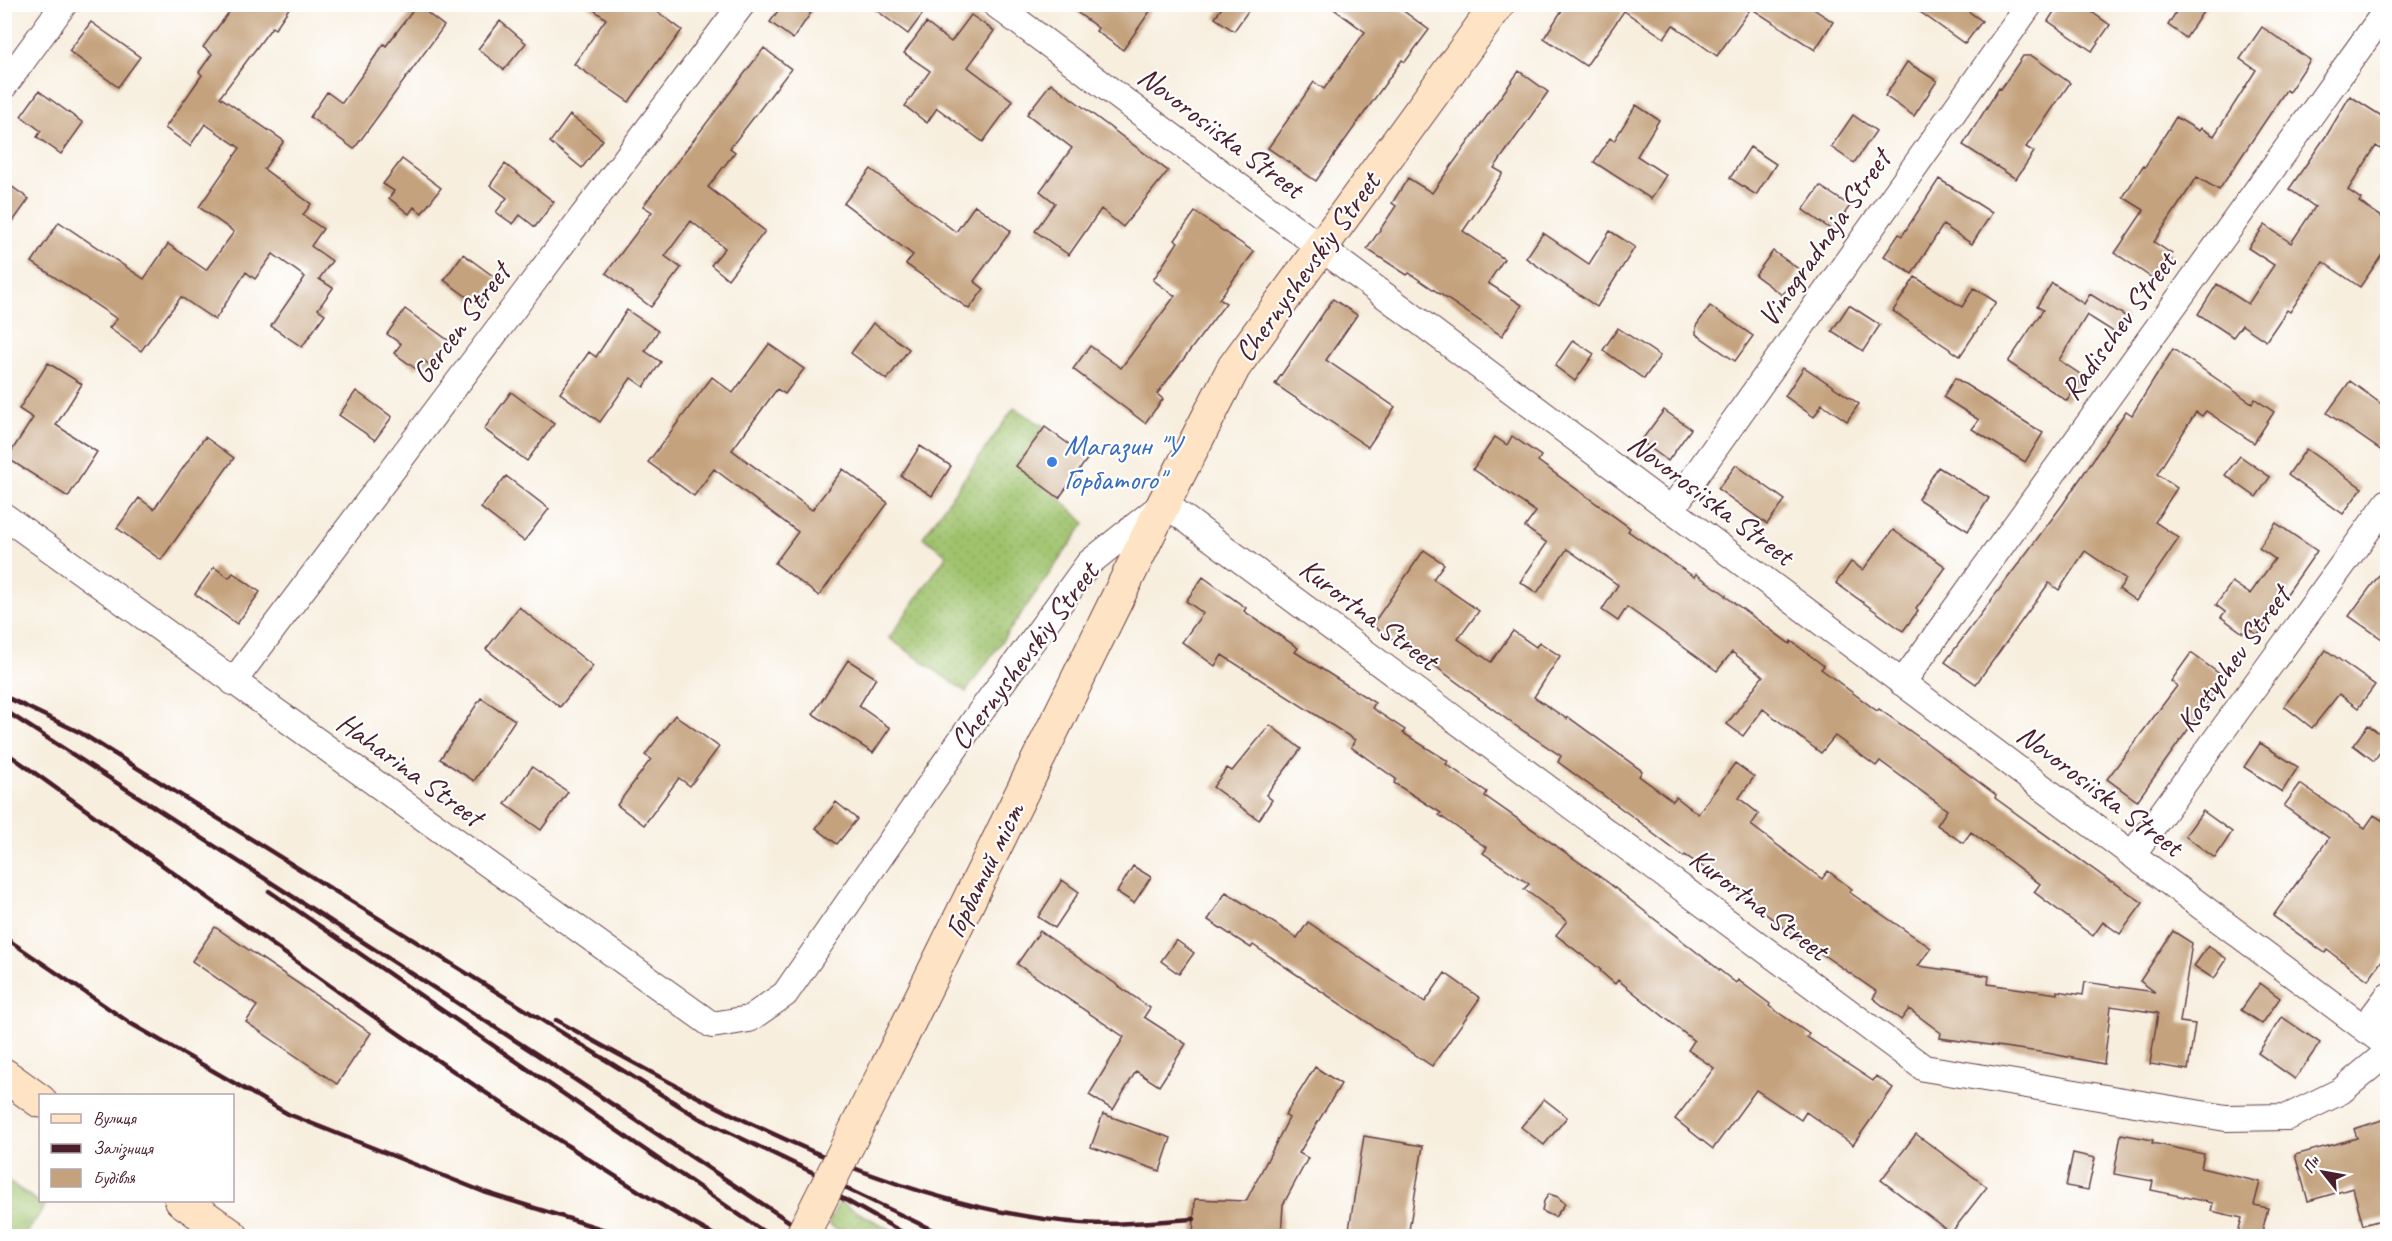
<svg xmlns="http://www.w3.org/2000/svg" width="2392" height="1241" font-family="Caveat,sans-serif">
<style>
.grass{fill:url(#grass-dots);stroke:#74704c;stroke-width:1.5}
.park{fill:url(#park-tufts);stroke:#74704c;stroke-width:1.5}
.building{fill:#c4a27d}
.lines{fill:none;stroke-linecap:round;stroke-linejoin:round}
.street-casing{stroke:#643e46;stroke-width:28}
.secondary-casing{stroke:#643e46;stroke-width:35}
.street{stroke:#fff;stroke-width:26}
.secondary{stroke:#fee4c5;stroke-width:33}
.rail{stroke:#4a1f2b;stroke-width:4.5}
.secondary-bridge-casing{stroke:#643e46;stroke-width:35;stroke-linecap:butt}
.secondary-bridge{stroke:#fee4c5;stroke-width:33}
.shop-dot{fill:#3f7fe0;stroke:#fff;stroke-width:2}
.labels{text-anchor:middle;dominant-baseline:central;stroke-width:4.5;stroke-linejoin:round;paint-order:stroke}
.street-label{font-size:30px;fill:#4a1f2b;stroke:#fff}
.shop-label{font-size:30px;fill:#366cbe;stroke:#fff;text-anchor:start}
</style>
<defs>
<pattern id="grass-dots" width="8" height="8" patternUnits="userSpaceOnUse" patternTransform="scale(1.5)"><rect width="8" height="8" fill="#9fc26c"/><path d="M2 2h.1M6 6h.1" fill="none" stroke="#8aa65e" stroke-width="1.8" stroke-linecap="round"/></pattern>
<pattern id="park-tufts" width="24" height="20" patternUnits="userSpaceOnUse" patternTransform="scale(1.5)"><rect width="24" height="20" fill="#9fc26c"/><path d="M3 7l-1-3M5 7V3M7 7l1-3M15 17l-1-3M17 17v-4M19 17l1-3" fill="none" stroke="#8aa65e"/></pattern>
</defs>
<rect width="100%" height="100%" fill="#fff"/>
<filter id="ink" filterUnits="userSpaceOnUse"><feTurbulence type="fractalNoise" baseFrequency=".0167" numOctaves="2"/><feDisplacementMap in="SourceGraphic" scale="12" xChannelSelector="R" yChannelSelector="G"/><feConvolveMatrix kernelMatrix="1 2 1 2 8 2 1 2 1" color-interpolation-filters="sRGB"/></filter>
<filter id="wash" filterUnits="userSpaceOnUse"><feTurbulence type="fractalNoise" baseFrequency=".008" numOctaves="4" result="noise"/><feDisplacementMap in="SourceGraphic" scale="24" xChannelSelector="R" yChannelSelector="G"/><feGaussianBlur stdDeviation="1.35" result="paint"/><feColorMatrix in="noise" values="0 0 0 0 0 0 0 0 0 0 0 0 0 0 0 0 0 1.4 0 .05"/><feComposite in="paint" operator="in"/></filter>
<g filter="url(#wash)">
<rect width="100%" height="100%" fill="#f7eede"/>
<path class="grass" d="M1014 408 1045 427 1016 466 1059 498 1085 523 966 692 889 638 947 555 923 537Z
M839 1202 902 1236H847L828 1224Z"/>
<path class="park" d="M4 1179 45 1206 24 1236H5Z"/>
<g id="blocks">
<path class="building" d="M235 4H292L275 29 272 27 220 97 284 141 264 169 311 204 303 215 323 229 311 246 332 261 319 279 333 288 318 309 325 314 302 347 271 326 305 277 273 254 255 279 246 272 215 320 181 297 141 351 109 328 117 319 32 262 59 222 144 279 168 244 206 270 234 232 199 207 240 148 205 124 190 146 165 128 202 75 199 72 212 54 203 47Z
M586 4H647L682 30 661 59 660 58 629 102 574 64 606 19Z
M783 4H817L793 39 770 22Z
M868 4H930L908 34Z
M1066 4H1155L1123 50 1096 31 1098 28Z
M1224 4H1253L1234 31 1215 18Z
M1327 4H1394L1429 30 1405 62 1402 60 1316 181 1268 148 1314 82 1324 89 1365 32Z
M1566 4H1806L1833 22 1815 50 1751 8 1717 56 1673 25 1664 38 1624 11 1586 66 1544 38Z
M1909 4H1958L1982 21 1965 44Z
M2059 4H2080L2110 25 2092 51 2048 21Z
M2181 4H2208L2186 38 2168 25Z
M417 5 444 26 354 149 310 117 327 92 342 103 384 44 386 46Z
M971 15 994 31 968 67 1013 101 983 142 937 108 927 123 905 106 930 71 904 53 926 23 951 42Z
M500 21 526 43 504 70 478 49Z
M91 22 140 57 118 87 69 51Z
M2262 27 2310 60 2289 92 2286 90 2219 190 2197 177 2154 242 2172 254 2155 280 2115 253 2144 210 2123 197 2143 166 2145 167 2176 117 2199 131 2201 128 2214 136 2256 70 2240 59Z
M764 48 791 69 730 148 735 152 708 187 765 231 728 279 711 265 725 248 691 221 665 256 681 268 651 307 606 273 652 212 643 206Z
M2023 56H2032L2070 83 2026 147 2034 152 2016 179 1963 145 1999 88 2001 89Z
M1907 62 1937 81 1914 116 1885 96Z
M1519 71 1548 92 1494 168 1503 173 1463 231 1504 259 1488 283 1522 305 1502 336 1409 273 1407 275 1367 249 1396 206 1392 203 1408 178 1432 193Z
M1051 83 1168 171 1123 227 1101 209 1069 255 1035 231 1055 203 1040 191 1072 148 1027 114Z
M39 91 83 123 61 154 37 137 41 131 21 116Z
M2350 96 2388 120V154L2376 146 2348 190 2361 199 2359 202 2388 221V246L2360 287 2323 262 2290 312 2287 310 2266 341 2242 325 2233 337 2198 314 2217 284 2248 304 2274 265 2248 248 2265 225 2291 243 2315 207 2289 189 2328 133Z
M1636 105 1659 120 1637 156 1666 175 1651 199 1594 162 1610 138 1614 141Z
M570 115 603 140 582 168 550 142Z
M1853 115 1876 131 1854 163 1831 147Z
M1750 147 1776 164 1756 195 1730 178Z
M402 159 441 188 422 213 414 207 409 214 389 198 394 191 383 184Z
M505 164 554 202 535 227 520 215 513 224 496 212 507 198 490 185Z
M871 169 956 232 975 205 1011 231 974 281 984 289 969 309 906 264 913 255 844 203Z
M1939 179 1992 213 1972 244 1943 225 1912 274 1884 256 1899 234 1902 236Z
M4 181 29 199 4 234Z
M1820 186 1850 206 1832 230 1803 210Z
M1195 212 1254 252 1219 299 1226 303 1157 394 1163 399 1145 423 1073 369 1090 346 1121 368 1175 296 1153 280 1178 242 1175 240Z
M1610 231 1635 247 1597 307 1526 258 1543 233 1589 264Z
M1773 251 1800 270 1782 295 1755 275Z
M463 254 497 279 478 305 444 280Z
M1915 277 1962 307 1974 288 1996 302 1960 356 1893 311Z
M2052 283 2084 304 2090 294 2127 317 2117 334 2087 315 2059 360 2083 376 2067 401 2008 362 2043 310 2037 306Z
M1333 299 1357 315 1326 360 1395 407 1368 447 1275 384Z
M1849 305 1880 325 1863 351 1832 331Z
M1710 306 1753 336 1735 361 1696 334V326Z
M405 309 449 341 431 366 423 360 416 369 394 353 401 344 387 334Z
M627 310 658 331 645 351 661 362 644 387 631 378 600 422 560 393 589 352 596 357Z
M873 323 909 349 887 380 851 353Z
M1618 328 1660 356 1644 379 1603 350Z
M1573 340 1594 354 1575 381 1555 366Z
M769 344 804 369 785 394 777 389 732 450 812 510 843 469 888 503 819 596 775 563 798 532 714 469 694 496 648 462 712 377 733 393Z
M2173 349 2252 403 2255 399 2274 412 2254 443 2206 411 2202 416 2196 412 2157 474 2177 488 2155 522 2179 538 2136 601 2119 589 2126 579 2085 551 2059 590 2049 583 1976 684 1945 662 2063 504 2126 411 2132 415Z
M48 363 82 384 56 425 97 452 68 497 7 458 33 418 19 409Z
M1804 367 1859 404 1847 421 1822 404 1814 417 1785 396Z
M1955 378 2043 433 2025 462 1972 429 1979 420 1943 397Z
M2350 381 2388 409V455L2327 413Z
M356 391 392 417 375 440 339 415Z
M511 392 554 424 527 461 484 429Z
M1664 410 1691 429 1668 461 1641 441Z
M1045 427 1088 458 1059 498 1016 466Z
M1512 436 1541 456 1538 461 1630 528 1628 531 1694 577 1696 574 1726 595 1725 596 1790 644 1791 641 1824 666 1821 669 1877 711 1879 709 1927 743 1996 795 1995 798 2111 882 2112 881 2143 903 2120 934 2103 922 2093 936 2034 892 2040 884 1971 832 1963 843 1937 825 1947 810 1880 761 1876 766 1835 736 1821 753 1763 709 1743 736 1727 724 1763 676 1732 652 1717 671 1627 607 1618 621 1602 610 1618 585 1567 549 1537 593 1520 582 1547 543 1525 527 1536 512 1473 469 1495 437 1507 445Z
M205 437 234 458 161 560 117 528 139 498 154 509Z
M920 446 951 466 932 496 901 476Z
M2306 449 2362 488 2343 514 2288 475Z
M2240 456 2270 477 2256 497 2225 475Z
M1736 465 1785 500 1767 524 1718 489Z
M1938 467 1989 498 1968 531 1918 499Z
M506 476 549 509 524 541 481 508Z
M2276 523 2317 551 2258 635 2247 628 2243 633 2221 617 2225 612 2216 605 2232 582 2250 594 2275 559 2259 548Z
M1893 530 1946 567 1916 609 1918 611 1903 631 1836 583 1851 562 1863 570Z
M1424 550 1444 564 1433 579 1479 611 1458 639 1491 662 1513 631 1536 647 1539 642 1560 656 1534 697 1567 719 1568 717 1642 771 1639 776 1673 801 1676 797 1698 814 1735 763 1754 777 1739 798 1759 814 1751 825 1822 879 1828 871 1852 889 1849 892 1931 948 1918 966 1989 976 1988 984 2057 994V991L2083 995 2085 982 2155 992 2140 981 2173 931 2192 943 2180 1022 2195 1024 2188 1070 2150 1064 2158 1013 2111 1006 2104 1064 2047 1053 1940 1038 1941 1033 1909 1009 1901 1020 1873 998 1877 992 1809 945 1808 947 1720 878 1685 855 1684 857 1651 832 1652 831 1558 762 1561 756 1513 724 1420 655 1419 657 1372 625Z
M2388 563V643L2349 616Z
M214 567 229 578 233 573 260 592 237 624 195 594Z
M1203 577 1246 608 1244 611 1298 648 1295 652 1375 703 1372 708 1405 730 1403 733 1448 761 1446 764 1487 792 1485 796 1606 881 1736 983 1738 980 1770 1004 1769 1006 1809 1034 1807 1037 1873 1081 1876 1076 1893 1088 1853 1145 1806 1112 1801 1120 1756 1090 1713 1149 1675 1119 1714 1068 1688 1050 1694 1041 1618 980 1615 984 1600 971 1601 970 1556 935 1567 921 1524 889 1529 884 1483 853 1487 848 1439 815 1441 813 1394 783 1396 779 1351 747 1355 740 1222 655 1215 666 1182 642 1203 613 1186 601Z
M519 607 593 666 560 707 486 649Z
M2326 650 2375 685 2358 708 2339 694 2312 728 2284 706Z
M2191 653 2225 678 2137 801 2107 779 2177 686 2171 681Z
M848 660 876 678 859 706 890 728 873 753 813 714Z
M481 698 515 720 474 781 440 759Z
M675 715 719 747 690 786 679 778 644 825 617 805 651 759 645 755Z
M1270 725 1301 749 1266 795 1272 800 1259 820 1213 787 1227 768 1232 771Z
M2368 725 2388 740 2374 761 2353 745Z
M2260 743 2298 767 2282 792 2244 767Z
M532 767 568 792 541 830 505 804Z
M2300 784 2365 828 2374 815 2388 824V952L2368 980 2327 950 2325 953 2273 916 2329 838 2284 806Z
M836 802 857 819 837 844 816 828Z
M2203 811 2232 832 2215 858 2185 836Z
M1133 866 1151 877 1134 903 1117 892Z
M1062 880 1079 892 1055 928 1038 917Z
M1226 892 1297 938 1308 922 1425 1002 1445 973 1480 998 1432 1066 1253 945 1251 948 1208 920Z
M215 927 371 1033 337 1084 246 1022 257 1006 192 961Z
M1040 931 1150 1008 1144 1017 1186 1044 1159 1086 1136 1071 1113 1110 1089 1095 1124 1037 1017 964Z
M1176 940 1194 953 1179 974 1161 961Z
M2208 946 2227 959 2214 979 2194 966Z
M2260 983 2280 998 2262 1024 2241 1010Z
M2282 1017 2320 1043 2295 1079 2258 1053Z
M1315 1067 1341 1084 1299 1153 1308 1158 1283 1205 1281 1236H1193L1195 1199 1246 1201 1289 1118 1285 1115Z
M1544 1099 1567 1117 1544 1145 1521 1127Z
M1103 1114 1171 1138 1160 1171 1091 1147Z
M2388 1118V1218L2363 1225 2353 1188 2308 1201 2295 1155 2357 1138 2354 1129Z
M1916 1134 1987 1187 1951 1233 1881 1180Z
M2121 1134 2153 1140 2152 1143 2204 1154 2201 1168 2260 1182 2254 1205 2268 1208 2261 1236H2237L2242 1218 2211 1211 2213 1203 2151 1190 2153 1181 2114 1174Z
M1364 1136 1423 1146 1408 1236H1348Z
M2073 1153 2095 1158 2088 1190 2066 1186Z
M1549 1194 1558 1197 1565 1204 1555 1217 1542 1211 1544 1201Z"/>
</g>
</g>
<g filter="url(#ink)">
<use href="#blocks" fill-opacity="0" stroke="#643e46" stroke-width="1.5"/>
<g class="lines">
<g class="street-casing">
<path id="street" d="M995 4 2388 1046
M4 86 64 4
M1671 510 2030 4
M4 516 712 1025 749 1019 785 994 979 714 1089 563 1164 503 1924 1068 2226 1118 2288 1117 2341 1091 2388 1052
M233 682 742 4
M1902 683 2388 8
M2132 855 2388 502
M2364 1028 2388 996"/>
</g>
<g class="secondary-casing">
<path id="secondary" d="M889 1063 1164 503 1234 367 1498 4
M4 1075 40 1101
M181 1200 232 1236"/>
</g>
<use href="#street" class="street"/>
<use href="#secondary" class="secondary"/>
<path class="rail" d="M4 696 81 733 699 1118 945 1236
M4 710 544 1059 811 1236
M4 751C184 879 360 1013 546 1132 602 1167 657 1205 716 1236
M269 891 770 1236
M4 937 130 1023 288 1114 484 1192 624 1236
M556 1020C718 1110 892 1208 1081 1223 1117 1226 1158 1221 1194 1219
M817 1184 909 1236"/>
<g class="secondary-bridge-casing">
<path id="secondary-bridge" d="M802 1236 889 1063"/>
</g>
<use href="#secondary-bridge" class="secondary-bridge"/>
</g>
</g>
<circle class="shop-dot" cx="1052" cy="462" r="6"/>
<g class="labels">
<g class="street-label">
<text transform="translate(1221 132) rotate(37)">Novorosiiska Street</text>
<text transform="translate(1824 238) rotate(-55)">Vinogradnaja Street</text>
<text transform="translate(1307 267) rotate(-54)">Chernyshevskiy Street</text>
<text transform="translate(461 323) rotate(-53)">Gercen Street</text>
<text transform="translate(2118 326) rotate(-54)">Radischev Street</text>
<text transform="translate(1711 499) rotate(37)">Novorosiiska Street</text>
<text transform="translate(1369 614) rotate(37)">Kurortna Street</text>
<text transform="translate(1024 656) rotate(-53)">Chernyshevskiy Street</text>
<text transform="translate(2233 659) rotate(-54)">Kostychev Street</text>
<text transform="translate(410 769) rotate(36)">Haharina Street</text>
<text transform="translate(2100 790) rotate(37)">Novorosiiska Street</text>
<text transform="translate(984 870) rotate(-64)">Горбатий міст</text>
<text transform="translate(1759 904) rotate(37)">Kurortna Street</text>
</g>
<g class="shop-label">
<text x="1064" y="445">Магазин "У<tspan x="1064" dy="34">Горбатого"</tspan></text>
</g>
</g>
<rect width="2392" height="1241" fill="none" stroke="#fff" stroke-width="24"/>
<rect x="39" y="1094" width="195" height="108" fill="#ffffff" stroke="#b7a5aa" stroke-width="1.5"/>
<rect x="51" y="1114" width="30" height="9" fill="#fee4c5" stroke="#b7a5aa" stroke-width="1.5"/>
<text x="93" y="1124" font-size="18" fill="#4a1f2b">Вулиця</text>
<rect x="51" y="1144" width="30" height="9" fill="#4a1f2b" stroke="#b7a5aa" stroke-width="1.5"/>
<text x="93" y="1154" font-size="18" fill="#4a1f2b">Залізниця</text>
<rect x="51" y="1169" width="30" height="18" fill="#c4a27d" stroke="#b7a5aa" stroke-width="1.5"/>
<text x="93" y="1184" font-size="18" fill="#4a1f2b">Будівля</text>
<g transform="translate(2323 1172) rotate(301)" stroke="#ffffff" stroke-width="4.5" paint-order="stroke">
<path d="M0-4.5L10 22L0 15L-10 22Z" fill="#4a1f2b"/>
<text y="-9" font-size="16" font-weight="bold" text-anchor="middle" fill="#4a1f2b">Пн</text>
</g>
</svg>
